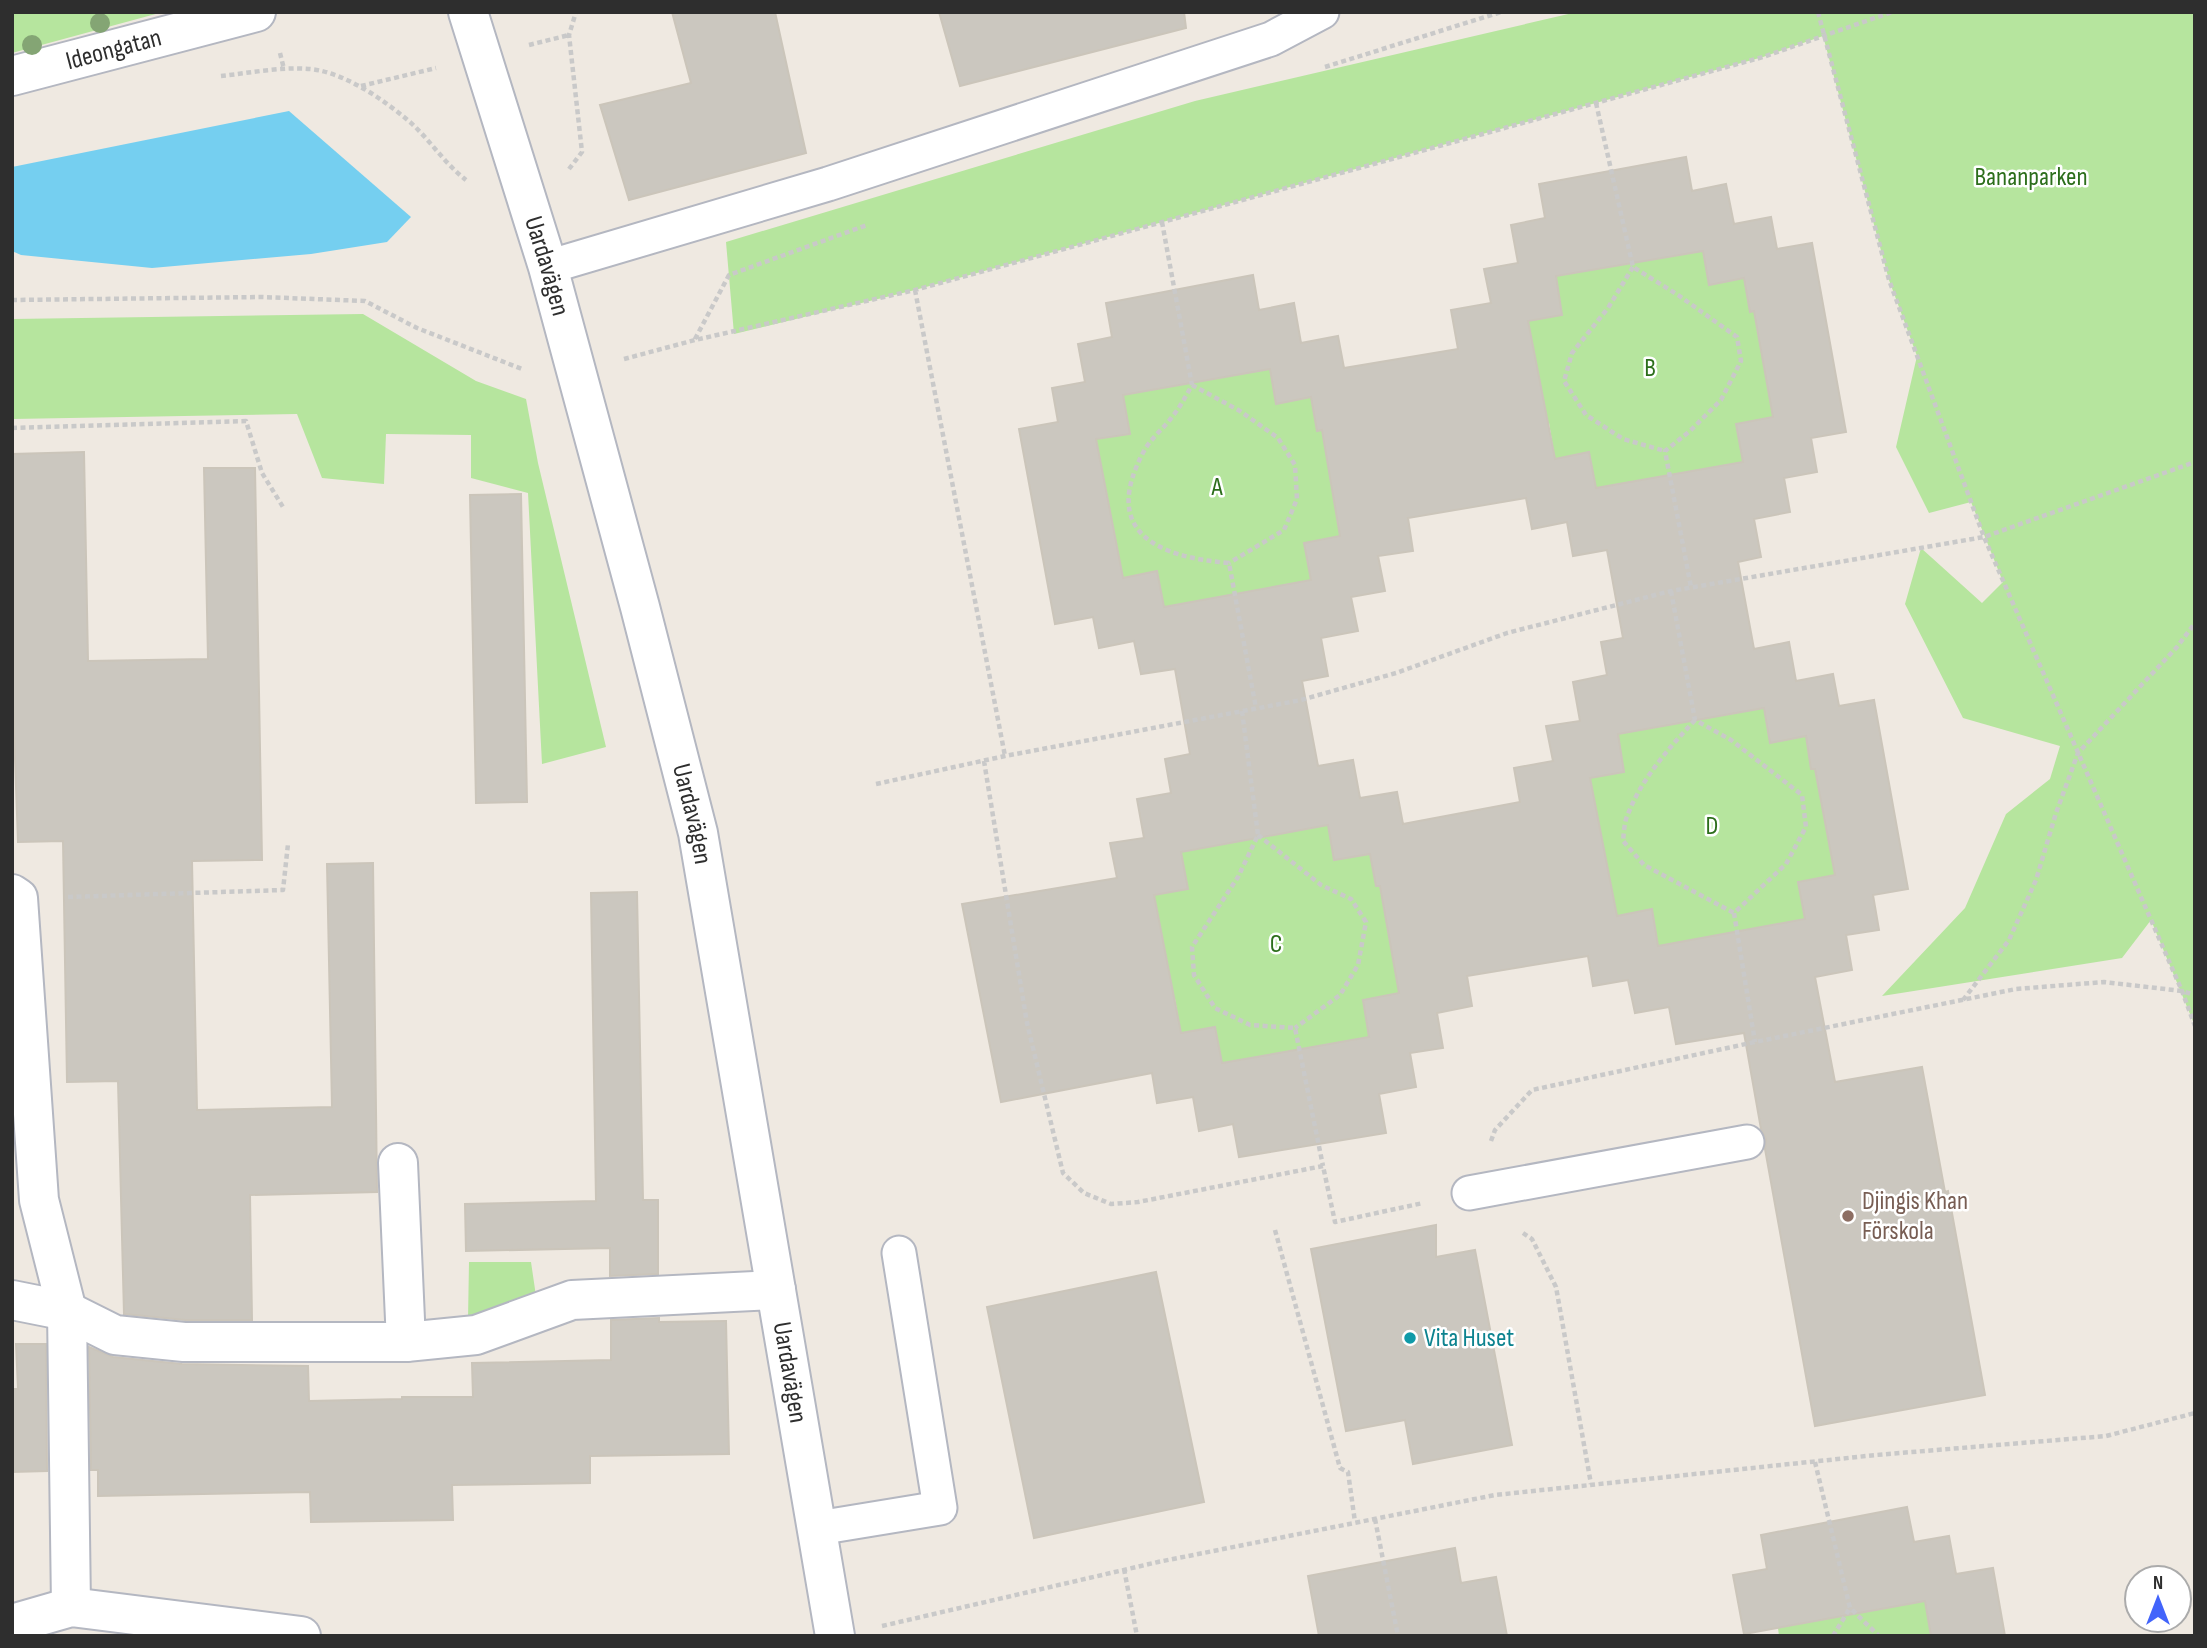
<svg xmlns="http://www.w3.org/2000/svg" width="2207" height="1648" font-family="'Sofia Sans Condensed',sans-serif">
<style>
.green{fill:#b6e59e}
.water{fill:#75cff0}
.building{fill:#cbc7bf;stroke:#cbc5ba;stroke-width:2;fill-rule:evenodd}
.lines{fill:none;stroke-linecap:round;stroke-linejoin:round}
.lane-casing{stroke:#b4b7c1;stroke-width:37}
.street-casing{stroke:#b4b7c1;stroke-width:42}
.secondary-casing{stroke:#b4b7c1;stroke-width:42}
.path{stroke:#c9c9c9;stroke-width:4.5;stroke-dasharray:5 3.5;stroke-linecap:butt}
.lane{stroke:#fff;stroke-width:33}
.street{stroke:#fff;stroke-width:38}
.secondary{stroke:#fff;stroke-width:38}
.tree{fill:#84a574}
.education-dot{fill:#8d6e63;stroke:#fff;stroke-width:2.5}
.culture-dot{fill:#0f9aa8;stroke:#fff;stroke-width:2.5}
.labels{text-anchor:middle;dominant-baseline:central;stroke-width:5;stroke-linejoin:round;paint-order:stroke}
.street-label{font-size:26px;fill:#2e2e2e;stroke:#fff}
.park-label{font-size:26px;fill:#2c6e1b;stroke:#fff}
.education-label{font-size:26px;fill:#785e54;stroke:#fff;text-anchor:start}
.culture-label{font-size:26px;fill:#0d838f;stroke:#fff;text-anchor:start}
</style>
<rect width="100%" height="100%" fill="#efe9e1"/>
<path class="green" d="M12 12H163L12 53Z
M1577 12H2195V1026L2151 920 2122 958 1882 996 1965 908 2006 814 2050 779 2060 746 1963 718 1905 604 1921 548 1982 603 2003 582 1971 502 1929 513 1896 447 1917 356 1889 280 1823 36 1763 57 915 290 734 334 726 242 1195 101Z
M1703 251 1709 285 1744 278 1750 312 1787 305 1767 384 1773 417 1743 462 1596 488 1589 452 1555 459 1549 423 1514 430 1535 356 1528 321 1562 315 1556 276Z
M363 314 476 381 526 399 538 463 606 747 542 764 528 493 471 478V435L386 434 384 484 322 478 297 414 12 419V319Z
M1270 369 1276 404 1311 397 1354 424 1340 536 1304 543 1311 580 1164 607 1157 571 1123 578 1096 439 1130 434 1123 395Z
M1764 708 1770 742 1806 736 1812 769 1849 763 1829 842 1835 875 1798 882 1805 919 1658 946 1652 910 1617 916 1610 881 1575 887 1596 813 1590 778 1624 772 1618 734Z
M1328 825 1370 854 1376 886 1413 881 1393 959 1399 993 1363 1000 1369 1037 1222 1063 1215 1027 1181 1033 1175 999 1140 1004 1160 930 1154 895 1188 889 1181 852Z
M469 1262H531L536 1296 468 1319Z
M1925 1601 1931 1635 1966 1629 1967 1636H1779L1778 1628Z"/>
<path class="water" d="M289 111 411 217 387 242 311 254 152 268 21 255 12 251V167Z"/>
<path class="building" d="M672 12H775L806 153 629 200 600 105 691 83Z
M939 12H1184L1186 28 960 86Z
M1686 157 1692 191 1726 184 1734 224 1771 217 1777 249 1812 243 1846 432 1811 438 1817 472 1784 478 1790 512 1754 519 1761 557 1738 562 1754 649 1789 642 1796 681 1833 674 1839 706 1874 700 1908 889 1873 895 1879 930 1846 935 1852 970 1815 977 1835 1082 1922 1067 1945 1192 1948 1191 1985 1395 1815 1426 1765 1149 1766 1139 1761 1129 1744 1033 1676 1044 1669 1007 1635 1013 1628 980 1593 986 1588 956 1467 976 1472 1006 1437 1013 1443 1048 1410 1053 1416 1087 1379 1094 1386 1133 1239 1157 1233 1124 1199 1131 1193 1097 1157 1103 1152 1073 1001 1102 962 904 1117 878 1110 843 1144 838 1137 799 1171 793 1165 759 1190 754 1175 669 1141 674 1134 641 1099 648 1093 617 1055 624 1019 429 1058 422 1052 388 1085 382 1078 344 1112 337 1106 303 1253 275 1259 310 1294 303 1301 343 1338 336 1344 368 1458 349 1451 310 1491 303 1484 269 1518 263 1511 225 1545 218 1539 184ZM1703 251 1709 285 1744 278 1750 312 1754 311 1773 417 1736 424 1743 462 1596 488 1589 452 1555 459 1528 321 1562 315 1556 276ZM1270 369 1276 404 1311 397 1317 431 1322 430 1340 536 1304 543 1311 580 1164 607 1157 571 1123 578 1096 439 1130 434 1123 395ZM1526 498 1532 529 1567 522 1573 556 1607 550 1623 638 1601 642 1607 675 1573 682 1580 721 1546 726 1553 761 1514 768 1520 802 1403 824 1397 792 1360 798 1353 760 1318 766 1302 681 1328 676 1321 638 1358 631 1351 597 1385 591 1378 556 1413 551 1408 518ZM1764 708 1770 743 1806 736 1811 769H1815L1835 875 1798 882 1805 919 1658 946 1652 909 1617 916 1590 778 1624 772 1618 734ZM1328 825 1334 860 1370 854 1376 886H1380L1399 993 1363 1000 1369 1037 1222 1063 1215 1027 1181 1033 1154 895 1188 889 1181 852Z
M84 452 88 661 208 659 204 468H255L262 860 192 861 197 1110 332 1107 327 864 373 863 377 1192 250 1195 252 1320H185L124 1314 118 1081 67 1082 63 841 18 842 13 704 12 454Z
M521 494 527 802 476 803 470 495Z
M637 892 643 1200H658V1274L610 1276V1248L466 1251 465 1204 596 1201 591 893Z
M1436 1225V1257L1475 1250 1512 1445 1413 1464 1405 1420 1346 1431 1311 1249Z
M1156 1272 1204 1502 1034 1538 987 1307Z
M659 1318V1322L726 1321 729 1454 590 1456V1483L452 1485 453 1520 311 1522 310 1492 98 1496V1470H91L89 1347 113 1357 182 1364 308 1366 309 1401 402 1399V1397H473L472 1363 611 1360V1320Z
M16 1344H46L47 1471 12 1472V1389H18Z
M1907 1507 1914 1542 1949 1536 1956 1574 1993 1568 2005 1636H1931L1925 1601 1744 1634 1733 1575 1767 1569 1761 1535Z
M1455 1548 1461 1583 1496 1577 1507 1636H1319L1308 1576Z"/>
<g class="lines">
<g class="lane-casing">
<path id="lane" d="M548 267 828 184 1271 39 1322 12
M1469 1193 1747 1142
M818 1528 940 1508 899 1253"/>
</g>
<g class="street-casing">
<g id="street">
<path id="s1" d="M468 12 548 267 640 607 698 833 835 1636"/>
<path d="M12 894 18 898 39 1200 67 1311 71 1607"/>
<path d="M398 1163 406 1342"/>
<path d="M12 1300 67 1311 115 1335 184 1342H406L476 1335 572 1300 776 1290"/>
<path d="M12 1624 71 1607 301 1636"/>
</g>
</g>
<g class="secondary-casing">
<g id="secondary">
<path id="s2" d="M12 76 256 12"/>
</g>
</g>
<path class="path" d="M1818 12 1889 280 1984 537 2182 991 2195 1026
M529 45 569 35
M280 53 284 69
M1325 67 1501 12
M221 76C251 73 293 64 322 71 354 79 385 101 410 122 430 140 445 164 466 180
M361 86 436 68
M1596 103 1633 267 1678 295 1737 337 1741 361 1721 400 1690 431 1665 451 1691 587
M569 169 582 152 569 35 576 12
M1162 222 1192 385C1186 396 1180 407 1172 417 1164 428 1151 438 1144 451 1100 532 1157 557 1229 563L1256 708
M1633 267 1608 308 1572 353 1564 381 1586 415 1623 439 1665 451
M915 290 1005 756
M12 300 262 297 365 301 417 328 522 369
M695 339 729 275 867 225
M624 359 695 340 915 290 1763 57 1892 12
M1192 385 1240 411 1278 438 1295 465 1297 499 1284 530 1229 563
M12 428 246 421 262 473 283 507
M1671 591 1695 720 1731 740 1802 795 1806 827 1786 864 1734 913 1755 1042
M1242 711 1258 835 1238 877 1192 947 1194 975 1215 1008 1250 1025 1295 1028 1323 1166
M1695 720C1669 748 1642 778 1628 814 1624 822 1624 833 1623 841L1644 865 1734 913
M984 761 1027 1023 1063 1173 1084 1193 1111 1204 1138 1202 1323 1166 1335 1222 1423 1203
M876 784 1005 756 1301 700 1396 673 1507 633 1671 591 1984 537 2195 462
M1258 835 1321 885 1351 899 1366 922 1358 965 1340 995 1295 1028
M68 897 283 890 288 844
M1963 1000 2009 940 2036 880 2056 813 2078 753 2177 647 2195 623
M1491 1141 1495 1130 1532 1090 1755 1042 2016 989 2104 982 2182 991 2195 995
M1275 1230 1340 1468 1348 1472 1355 1522
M1523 1233 1532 1239 1556 1287 1591 1484
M1815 1462 1850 1608 1879 1636
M1375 1519 1398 1636
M1124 1569 1137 1636
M882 1626 1158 1562 1495 1495 1876 1455 2106 1436 2195 1413
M1833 1636 1850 1608"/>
<use href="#lane" class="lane"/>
<use href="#street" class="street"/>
<use href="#secondary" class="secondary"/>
</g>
<g class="tree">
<circle cx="100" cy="23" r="10"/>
<circle cx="32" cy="45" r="10"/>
</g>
<circle class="education-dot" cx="1848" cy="1216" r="7"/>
<circle class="culture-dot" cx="1410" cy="1338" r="7"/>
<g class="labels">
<g class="street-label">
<text stroke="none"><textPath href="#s2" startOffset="105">Ideongatan</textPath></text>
<text stroke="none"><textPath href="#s1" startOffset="266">Uardavägen</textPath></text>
<text stroke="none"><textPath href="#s1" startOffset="833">Uardavägen</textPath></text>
<text stroke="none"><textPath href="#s1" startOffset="1400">Uardavägen</textPath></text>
</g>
<g class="park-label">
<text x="2031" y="177">Bananparken</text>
<text x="1650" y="368">B</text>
<text x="1217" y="487">A</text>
<text x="1712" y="826">D</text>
<text x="1276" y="944">C</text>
</g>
<g class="education-label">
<text x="1862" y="1201">Djingis Khan<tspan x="1862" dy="30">Förskola</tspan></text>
</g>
<g class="culture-label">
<text x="1424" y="1338">Vita Huset</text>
</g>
</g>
<rect width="2207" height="1648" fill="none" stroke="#2e2e2e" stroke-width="28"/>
<g transform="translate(2158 1599)"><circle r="33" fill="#ffffff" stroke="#ababab" stroke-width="2"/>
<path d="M0-5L12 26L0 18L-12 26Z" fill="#4264fb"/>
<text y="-10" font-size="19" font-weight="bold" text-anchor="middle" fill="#2e2e2e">N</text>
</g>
</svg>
